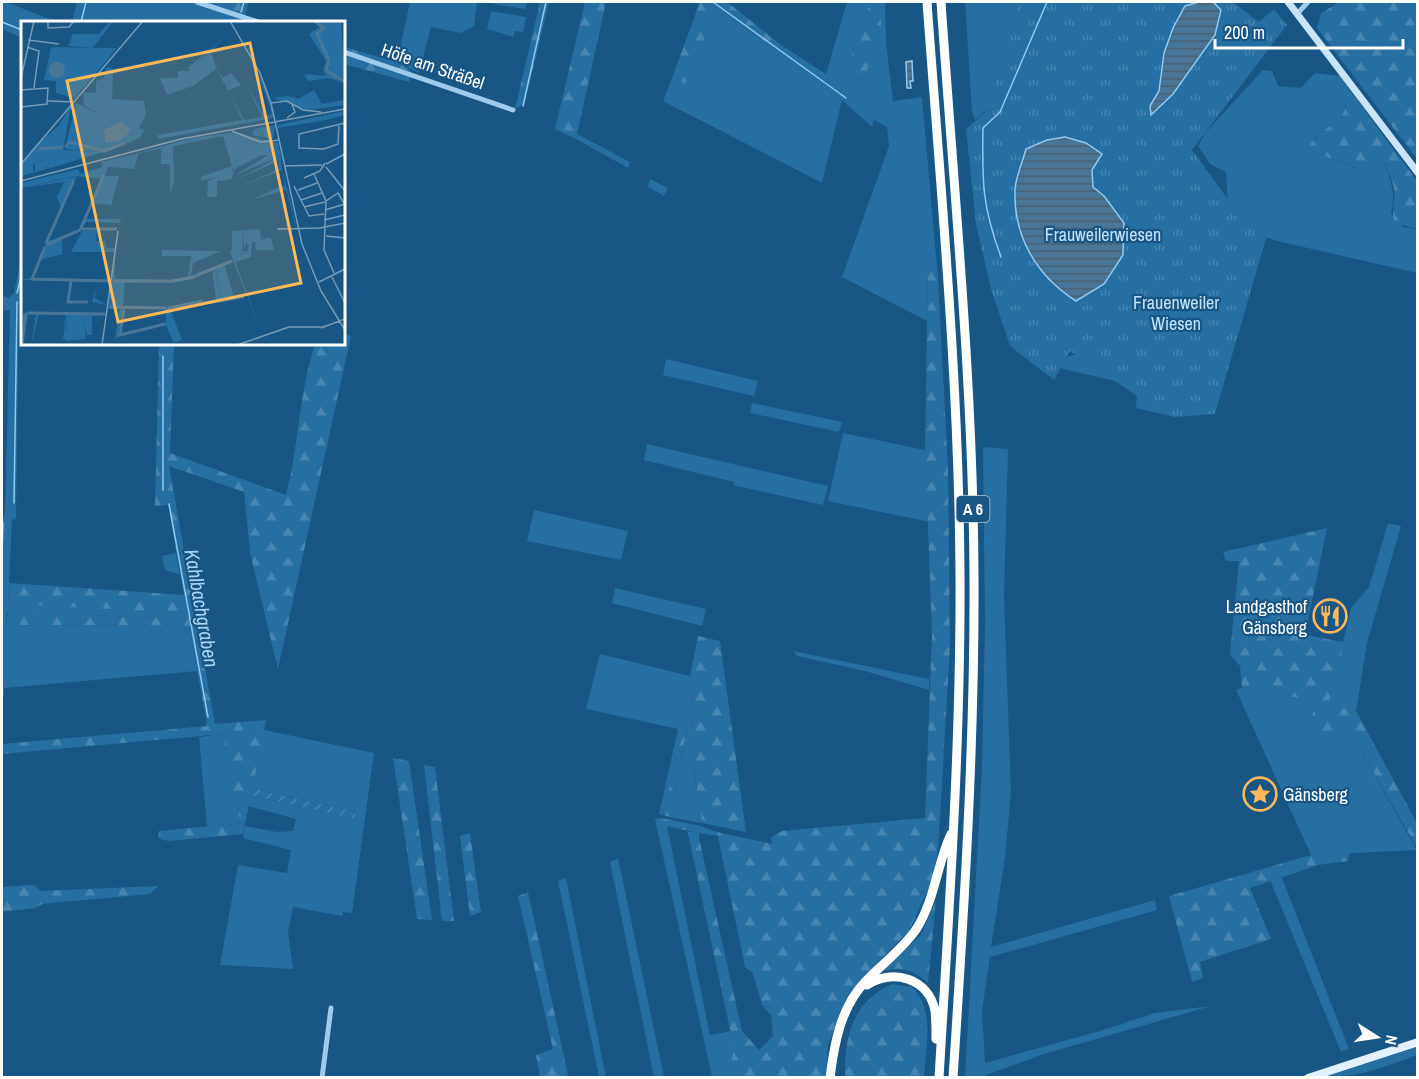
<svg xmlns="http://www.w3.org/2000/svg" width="1419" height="1079" font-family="'Archivo Narrow',sans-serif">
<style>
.grass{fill:#266fa3}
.forest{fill:url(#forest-firs)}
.park{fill:url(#park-tufts)}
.garden{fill:url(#garden-furrows)}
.water{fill:url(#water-rules);stroke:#8fc8f0;stroke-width:1.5}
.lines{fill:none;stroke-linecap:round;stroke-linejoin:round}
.stream{stroke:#8fc8f0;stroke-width:1.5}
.minor{stroke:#9ccbed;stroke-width:5}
.secondary{stroke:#c9e4f9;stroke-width:7}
.primary{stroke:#e2f1ff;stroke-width:8}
.motorway{stroke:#fff;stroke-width:9}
.labels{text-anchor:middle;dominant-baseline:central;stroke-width:4.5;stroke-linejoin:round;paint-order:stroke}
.shield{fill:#175685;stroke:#b9ccda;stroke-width:1.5}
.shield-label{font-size:16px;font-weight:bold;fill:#fff}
.street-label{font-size:18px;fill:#fff;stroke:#175685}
.park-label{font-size:18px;fill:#c2e2f9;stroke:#175685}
.poi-label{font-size:18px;fill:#fff;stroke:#175685;text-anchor:end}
.water-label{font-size:20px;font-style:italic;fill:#a8d5f4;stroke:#175685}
.inset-river{fill:none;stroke:#487699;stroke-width:3}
.inset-road{fill:none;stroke:#749ab6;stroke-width:1.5}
.view{fill:#ffb958;fill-opacity:0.15;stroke:#ffb958;stroke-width:3}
.inset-edge{fill:none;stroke:#fff;stroke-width:3}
</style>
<defs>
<pattern id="forest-firs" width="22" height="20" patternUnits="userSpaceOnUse" patternTransform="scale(1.5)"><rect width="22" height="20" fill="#266fa3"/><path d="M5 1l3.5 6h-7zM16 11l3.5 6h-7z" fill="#4785b1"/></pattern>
<pattern id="park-tufts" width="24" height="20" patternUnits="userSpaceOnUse" patternTransform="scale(1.5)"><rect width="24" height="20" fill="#266fa3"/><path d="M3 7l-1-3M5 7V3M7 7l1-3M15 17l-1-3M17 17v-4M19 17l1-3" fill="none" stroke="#4785b1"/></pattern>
<pattern id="garden-furrows" width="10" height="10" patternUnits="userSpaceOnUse" patternTransform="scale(1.5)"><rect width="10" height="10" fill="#266fa3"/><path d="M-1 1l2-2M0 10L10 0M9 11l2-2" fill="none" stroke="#4785b1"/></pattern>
<pattern id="water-rules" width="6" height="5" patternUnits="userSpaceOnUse" patternTransform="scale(1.5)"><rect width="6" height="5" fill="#487699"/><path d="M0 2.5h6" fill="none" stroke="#4a5f6f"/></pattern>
</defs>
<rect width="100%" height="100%" fill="#175685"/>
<path class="grass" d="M2 2H6L57 22H22V38L2 29Z
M77 2H200L235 13 232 22H72Z
M410 2H477L474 26 460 33 431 27 419 73 397 62Z
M493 2H527L525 9 493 4Z
M847 2H870L845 74 862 80 881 36V2H885L886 43 893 101 922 97 938 279 928 268 927 321 842 277 889 146 887 127 874 120 872 127 842 100 822 183 663 101 672 78 685 83 714 16 721 10 774 50 781 45 826 74Z
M965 2H1042L991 107 975 120 972 111Z
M491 11 526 17 523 32 515 31 513 37 487 29Z
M1263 70 1272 71 1278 86 1301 88 1315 73 1340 76 1352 93 1343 91C1353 114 1332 126 1314 138L1315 153 1363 170 1374 161 1384 162C1391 182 1396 193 1391 214L1403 227 1417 229V273L1277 241 1229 224 1226 172 1210 164 1198 146 1206 132Z
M577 134 630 162 628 168 576 139Z
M650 179 668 188 664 196 648 187Z
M22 252V283L19 297 16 519 12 520 8 604 125 600 129 611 187 613 188 619 7 612 6 625 189 626 197 671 4 688 2 725V520L5 513 10 310 2 311V295L9 298 14 293Z
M1086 350 1140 387 1047 365Z
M666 359 758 381 754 396 663 375Z
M752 403 842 422 839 432 750 413Z
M843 433 925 450 930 522 828 501Z
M647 444 828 486 823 505 733 485 734 482 644 460Z
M983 447 1008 449 1004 596 1011 792 1005 858 991 947 1155 900 1157 910 990 957 982 1011 985 1063 1100 1031 1154 1013 1211 1006 1044 1054 986 1075 985 1077 965 1078 982 767 985 624Z
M534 510 628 531 621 560 527 541Z
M1388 523 1401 526 1367 643 1356 711 1329 704 1351 608 1369 587Z
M176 553 180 575 165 570 162 556Z
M615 588 706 609 702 626 612 603Z
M793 651 929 679V690L865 671 797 656Z
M600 654 690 676 696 785 702 823 669 817 688 726 685 720 663 815 659 814 678 729 586 709Z
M1246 686 1315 701 1346 725 1417 850 1311 855 1236 690Z
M264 730 374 753 352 913 343 912 342 916 293 907 288 932 293 969 220 965 238 865 287 873 291 850 243 838 245 826 277 832 293 831 296 819 248 806 250 795 355 819 356 812 251 788Z
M223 734 239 816 247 815 245 823 207 827 199 737Z
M656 824 667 826 710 1035 731 1031 734 1048 729 1072 730 1077H712Z
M700 826 717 832 718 836 699 833V838H689L687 831 698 833Z
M618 858 664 1077H654L610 862Z
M566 878 606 1077H599L558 881Z
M1282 878 1349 1049 1341 1052 1270 880Z
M1417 1047V1055C1387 1066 1358 1078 1325 1077Z"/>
<path class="forest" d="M200 2H249L245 16 267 22H232L234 13Z
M540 2H549L525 103 515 109Z
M585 2H606L576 139 555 129Z
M700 2H727L781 45 774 50 721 10 714 16 685 84 672 78Z
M870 2H881V36L863 80 845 74Z
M1340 2H1417V159L1317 28 1321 13Z
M344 47 397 62 411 71 409 82 344 64Z
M1342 90 1352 93 1417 181V229L1395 223C1390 211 1396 202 1394 190 1393 180 1387 171 1384 162L1374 161 1364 170 1315 153 1309 146C1322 124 1357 121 1342 90Z
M928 267 938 279 948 469 950 646 938 851 932 881 909 931 877 963 845 1002 828 1045 826 1077H730L729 1072 734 1048 689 838H699L742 1031 759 1050 773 1036 771 1015 762 1005 753 973 745 967 717 832 772 844 771 837 782 831 925 818 932 635 925 450Z
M344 334 351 336 278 669 250 553 244 492 169 466 215 724 266 720 247 815 239 817 223 734 2 754V744L207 726 189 626 6 625 8 612 188 619 187 613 129 611 125 600 118 601 112 609 8 604 9 583 184 595 168 505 155 506 159 344H174L170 453 286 495C299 445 299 393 315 344H344Z
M1327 528 1305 635 1344 642 1329 704 1356 711 1417 823V848L1346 725 1340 734 1327 736 1312 720 1315 701 1242 687 1240 666 1230 654 1239 561H1226L1223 552Z
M698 636 720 641 746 832 702 823 696 785 690 676Z
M685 718 688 725 669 817 663 815Z
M393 758 409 761 432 920 417 919Z
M424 765 435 767 454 921H442Z
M661 818 700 826 699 833 656 824 655 819Z
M245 823 243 834 168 841 158 838 159 831Z
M470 833 481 912 470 916 460 836Z
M1349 853 1348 861 1318 865 1250 888 1271 939 1200 962 1203 978 1192 982 1169 896 1311 855Z
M34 885 41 891 158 886 150 894 42 904 35 908 2 912V887Z
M528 892 567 1070 568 1077H540L536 1055 553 1049 518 896Z
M936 901 928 983C915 971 901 965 883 971L921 935Z
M892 984 912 987C935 1009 926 1048 924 1077H845C844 1037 853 1001 892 984Z"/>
<path class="park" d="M1018 2H1233L1259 22 1274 9 1287 25 1192 150 1243 220 1267 235 1215 414 1175 417 1136 408 1137 396 1070 351 1054 380 1010 346 991 289 976 224 966 129 988 110Z"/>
<path class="garden" d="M251 788 356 812 355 819 250 795Z"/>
<path class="water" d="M1199 2H1213L1221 10 1215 35 1173 94 1151 115 1150 106 1159 91 1164 53 1173 28 1185 6Z
M912 61 913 81H910L911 88H907L906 62Z
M1065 137 1086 143 1102 154 1092 170 1093 187 1104 196 1124 223 1123 255 1104 284 1076 301C1037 276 1013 237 1015 189 1016 176 1023 161 1026 149L1047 140Z"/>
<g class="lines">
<path class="stream" d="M713 2 846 98
M241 12 244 2
M2 22 22 30
M81 22 86 2
M523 106 546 2
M1001 257C982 206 982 181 983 128L1000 112 1047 2
M17 293 22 272
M166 345V344
M163 356V490
M14 503 17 302
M169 504 208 717
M2 551 3 523"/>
<path class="minor" d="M197 2 258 22
M1297 14 1308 2
M344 52 513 110
M322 1078 331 1008"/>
<path class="secondary" d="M1288 2 1418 173"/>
<path class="primary" d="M1308 1078 1418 1042"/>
<path class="motorway" d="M927 2C941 192 959 383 960 574 961 742 949 910 939 1078
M941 2C954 192 973 383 974 574 975 742 964 910 953 1078
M867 985C892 968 929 978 935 1011 936 1019 936 1030 936 1039
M830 1078C834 1044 841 1006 866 981 883 963 904 948 917 928 935 899 937 864 951 834"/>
</g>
<defs>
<g id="restaurant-ring" transform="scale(1.725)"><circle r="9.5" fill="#175685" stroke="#ffb958" stroke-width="1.5"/><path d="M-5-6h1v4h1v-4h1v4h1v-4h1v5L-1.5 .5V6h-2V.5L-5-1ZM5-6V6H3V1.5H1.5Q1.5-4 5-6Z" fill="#ffb958"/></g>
<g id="sight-ring" transform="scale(1.725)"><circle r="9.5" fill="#175685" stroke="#ffb958" stroke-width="1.5"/><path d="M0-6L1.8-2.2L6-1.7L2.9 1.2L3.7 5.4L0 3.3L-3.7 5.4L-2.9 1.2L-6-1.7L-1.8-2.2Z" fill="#ffb958"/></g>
</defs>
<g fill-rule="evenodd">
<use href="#restaurant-ring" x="1330" y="616"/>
<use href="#sight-ring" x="1260" y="794"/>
</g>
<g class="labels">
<rect class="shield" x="956.5" y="496" width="33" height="26" rx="4.5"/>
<g class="shield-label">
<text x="973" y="509">A 6</text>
</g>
<g class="street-label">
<text transform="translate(433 66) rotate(19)">Höfe am Sträßel</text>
</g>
<g class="park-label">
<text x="1103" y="234">Frauweilerwiesen</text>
<text x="1176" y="302">Frauenweiler<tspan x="1176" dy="21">Wiesen</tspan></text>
</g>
<g class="poi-label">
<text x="1307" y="606">Landgasthof<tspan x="1307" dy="21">Gänsberg</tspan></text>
<text x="1283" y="794" text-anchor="start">Gänsberg</text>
</g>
<g class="water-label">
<text transform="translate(202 608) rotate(80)">Kahlbachgraben</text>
</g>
</g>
<g transform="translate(21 21)">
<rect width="324" height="324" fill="#175685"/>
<path d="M89 0H92L72 27 47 25 52 13H78ZM291 0H320L324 62 307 57 287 60 283 53 305 55 302 49 305 40 288 13 298 6ZM211 8 190 30 195 48 169 67 171 47ZM235 46 247 73 253 97 137 118V114L221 99 209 72 223 99 241 96 224 60 243 95 251 93ZM85 47H92L91 85 79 93 63 84 62 71 75 72V60L83 57ZM50 85 42 129 82 131 26 148 28 141 18 139 12 144V151H0V144L11 129 38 104ZM152 124 153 159 149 175V143H140V128ZM118 132 113 148 87 146 84 155H98L90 185 73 178 79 158 54 155 0 167V162L57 148 59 153 82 146 80 141ZM260 135 261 149 220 165 258 148 257 140 213 160ZM213 149 211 158 200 159 211 160H196V176H186L187 160ZM239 208 240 219 250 216 253 229H235L234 221H231L230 236 215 241 213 237 226 231 228 224 225 221 223 230 222 211 221 230H211V210ZM61 210H76L75 220H84L86 227H94L93 231H50ZM41 218V233L19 239 24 225ZM203 243 213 275 224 276 149 288 161 319 153 322 144 303 146 288H104L98 316 94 317 99 288H87L91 261H104L102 286 146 287 199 278 195 247 202 277 196 246ZM5 291 45 292 18 293 10 324 15 293 7 292 3 306 0 293ZM47 294H61L63 306 65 295H71V314H66L64 307 65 318 44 320Z" fill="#266fa3"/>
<path d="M30 26 72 27H96L54 77 35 72V60L23 59ZM188 29 172 46 169 66 146 74 139 57H157V50H168V46ZM193 42 202 57 210 52 220 64 207 70ZM293 69 301 83 322 79 324 84 286 89 252 77 267 75 277 78ZM324 90V94L305 99 257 107V104ZM254 104 252 118 231 114 234 108ZM213 111 257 122 260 135 214 154 247 134H241L212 149 202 115 109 134 172 117ZM14 135 19 140H28L26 148 0 155V150H14ZM211 145V152L180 160V156ZM261 146 274 200 281 227 265 169 229 179 264 164ZM56 155 28 220 58 208 76 167 73 178 86 184 72 182 65 198H100L99 202 65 201 61 207 97 210 60 209 24 225 12 257 91 259 94 229V258L150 259 167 256 170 235H141V229L200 230 172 242 170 255 212 239 209 230H226L213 237 241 312 212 240 196 246 203 277 194 247 199 278H195L191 248 177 256 150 262 0 259 10 257 40 187 36 176 43 161 0 167ZM75 267 74 277 86 284V294L65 295 63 306 61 295 47 294 44 313H49L42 319 45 292H85L86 284 71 281Z" fill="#266fa3"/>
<path d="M91 78 123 80 125 94 118 107 123 109 119 117 84 132 44 128 55 82 79 93Z" fill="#266fa3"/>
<path d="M28 49a8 8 0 1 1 16 0a8 8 0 1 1-16 0ZM100 101 109 108 108 112 100 119 85 122 83 109Z" fill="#487699"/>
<path class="inset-river" d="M294 0 303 7 296 13 308 39 305 49 324 61M44 126 49 121 83 130 104 122M18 128 42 126M61 208H96M25 222 53 159M25 224 59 209 83 154M176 254 211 240M10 258 89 260M11 258 24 226M50 260 47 281H67M92 260H149M151 260 174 256M185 282 223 276M89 286 146 287M147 287 182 280M103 289 99 314 144 303M7 292 84 293M1 324 5 293"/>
<path class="inset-road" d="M27 0V7L48 6 53 0M209 0 239 52M7 19 38 23M6 26 18 30 13 67M239 52 250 82 281 223 300 270 324 309M0 57 13 0M0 69 27 67 26 83 0 86M27 80 53 81M250 82 266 80 282 89 300 91M266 97 274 91 271 83M318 105 317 123 303 128 278 127V113L324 102M211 110 239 121 259 119M0 143 122 0M305 143 324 133M264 145 301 144M305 146 324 170M293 153 305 180 303 229 313 252M283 157 299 150 304 142 302 146M0 160 160 118 324 88M273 165 288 195 303 193M277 169 296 162M280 179 301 172M305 180 317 172 324 184M283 186 304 181M304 189 324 183M303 199 324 194M256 208 299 207 324 202M305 215 324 217M310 254 324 282M298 261 324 248M304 305 300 307 324 298M81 324 97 210M216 324 268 306H300"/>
<path class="view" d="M229 22 280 262 97 301 46 60Z"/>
<rect width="324" height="324" class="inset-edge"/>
</g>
<rect width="1419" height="1079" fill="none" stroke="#ffffff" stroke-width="6"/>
<g transform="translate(1377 1037) rotate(102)" stroke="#175685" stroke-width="4.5" paint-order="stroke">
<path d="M0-4.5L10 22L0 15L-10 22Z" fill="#ffffff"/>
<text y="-9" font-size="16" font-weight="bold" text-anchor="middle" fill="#ffffff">N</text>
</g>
<path d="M1215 39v9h188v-9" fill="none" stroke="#ffffff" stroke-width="3"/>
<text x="1224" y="39" font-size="18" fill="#ffffff" stroke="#175685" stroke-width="4.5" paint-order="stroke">200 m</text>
</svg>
